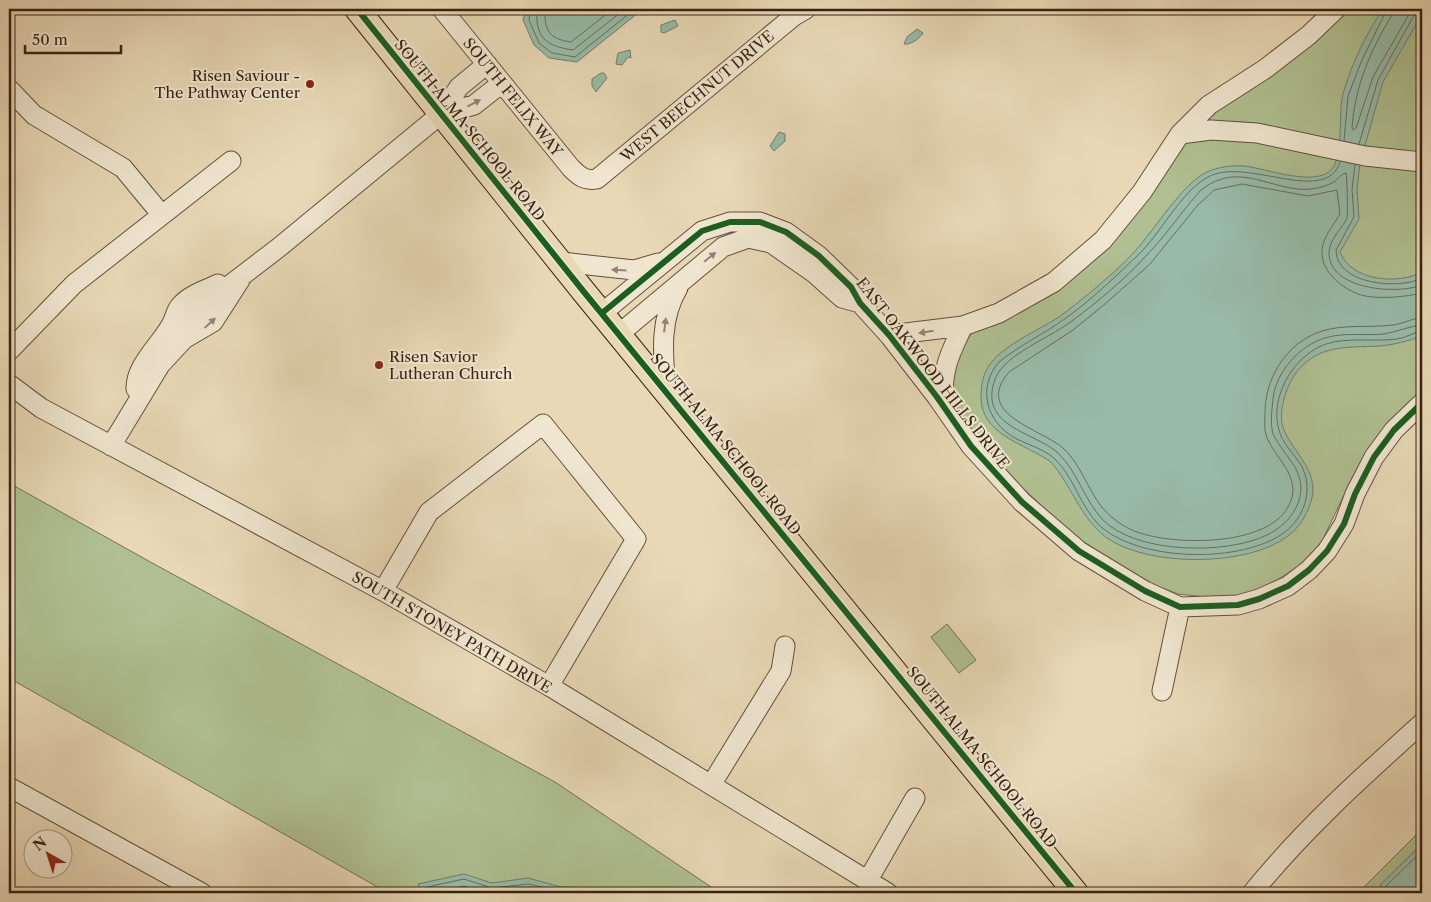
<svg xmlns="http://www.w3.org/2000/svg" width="1431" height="902" font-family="'Libre Caslon Text',serif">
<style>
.green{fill:#b0c092;stroke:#747152}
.water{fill:#98bba8;stroke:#727e6c}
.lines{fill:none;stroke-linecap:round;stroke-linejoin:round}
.shore{stroke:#686e5d;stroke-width:1}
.minor-casing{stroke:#64503b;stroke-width:21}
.major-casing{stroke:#382212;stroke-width:26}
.minor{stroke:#f0e6d0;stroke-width:19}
.major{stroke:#e8d8b6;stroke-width:24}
.cycleway-casing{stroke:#f0e6d0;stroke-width:9}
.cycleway{stroke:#1b5e20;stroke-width:6}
.oneway{fill:#948471}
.poi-dot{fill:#8f2418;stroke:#f0e6d0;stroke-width:2}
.labels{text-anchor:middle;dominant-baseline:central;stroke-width:4;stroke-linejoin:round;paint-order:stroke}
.poi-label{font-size:15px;fill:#382212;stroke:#f0e6d0;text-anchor:end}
.street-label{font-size:15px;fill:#382212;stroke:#f0e6d0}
</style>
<rect width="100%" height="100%" fill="#e8d8b6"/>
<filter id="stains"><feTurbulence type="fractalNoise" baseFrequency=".004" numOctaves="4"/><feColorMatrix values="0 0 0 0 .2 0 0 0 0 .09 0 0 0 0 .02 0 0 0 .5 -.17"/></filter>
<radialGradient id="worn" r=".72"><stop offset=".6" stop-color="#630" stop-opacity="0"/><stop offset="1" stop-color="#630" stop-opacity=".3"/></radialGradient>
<path class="green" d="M1348 9H1422V393L1385 427 1346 491 1322 541 1305 562 1265 588 1225 599 1178 594 1142 580 1072 534 1011 477 960 416 951 388 956 358 973 331 1035 303 1216 109 1318 40Z
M9 483 154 564 555 782 720 893H388L9 678Z
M947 624 976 660 959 673 931 637Z
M1422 829V844L1381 884 1379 893H1358Z"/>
<path class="water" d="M526 9H643L577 62 549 58 534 45 523 20Z
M1383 9H1422V14L1383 82 1360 163 1357 189 1359 219 1340 252C1351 281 1398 285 1422 272V336C1408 341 1394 345 1378 346 1346 348 1318 344 1296 373 1286 386 1277 414 1284 430 1294 453 1318 471 1312 498 1308 513 1300 527 1288 536 1248 567 1148 567 1107 538 1080 518 1072 486 1051 462 1026 444 980 435 981 396 981 386 983 375 988 367 1001 346 1039 330 1059 317 1070 309 1081 300 1092 291 1107 278 1123 265 1136 250 1154 230 1184 182 1207 172 1218 167 1232 165 1244 166 1265 168 1316 188 1332 169 1344 154 1338 113 1343 94 1351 65 1366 34 1383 9Z
M675 20 678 26 664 33 661 32V25Z
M917 29 923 33C919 39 911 45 904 44L907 37Z
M630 50 631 58 628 57 622 65 616 64 618 53Z
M601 73H604L607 78 596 92 592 86V79Z
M779 132 785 134V141L774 151 770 146Z
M1422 844V893H1379L1381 884Z
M464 874 492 883 528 878 561 887 592 888 596 893H420L418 884Z"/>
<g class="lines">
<path class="shore" d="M531 9 529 20 539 43 552 53 575 57 635 9
M537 9C535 38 546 46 573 50L625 9
M545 9C544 30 549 39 571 42L613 9
M1393 9 1392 15C1370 51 1355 86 1352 128L1353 130 1356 128 1373 77 1412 9
M1344 141 1348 96 1362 60 1387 9
M1359 144 1378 80 1413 17 1418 12 1422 11
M1340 162C1326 207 1246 156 1208 177 1181 191 1160 235 1137 256 1114 278 1091 300 1066 318 1044 334 1020 345 999 362 977 387 986 422 1015 438 1028 445 1044 449 1055 459 1074 477 1080 506 1099 525 1138 562 1243 564 1285 532 1305 517 1314 488 1301 465 1294 454 1282 443 1279 430 1269 397 1294 355 1326 344 1347 337 1374 342 1397 339 1406 338 1414 332 1422 331
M1355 165 1352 189 1354 217 1336 250C1336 285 1400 290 1422 278
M1422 285C1397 295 1328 290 1329 252 1330 238 1342 229 1347 218 1348 215 1347 176 1346 173 1341 174 1338 179 1334 182 1327 186 1319 188 1311 189 1273 193 1240 159 1201 190 1181 212 1165 237 1144 258 1122 282 1095 304 1069 323 1049 338 1004 355 995 379 978 427 1033 431 1058 453 1077 471 1084 499 1102 519 1135 554 1226 555 1267 535 1292 523 1311 495 1295 467 1288 456 1279 446 1273 434 1270 424 1272 409 1273 399 1275 373 1300 345 1325 338 1344 332 1364 336 1384 334 1397 332 1409 326 1422 325
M1422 293C1405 297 1382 299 1365 296 1346 292 1321 273 1322 252 1322 238 1333 226 1340 214L1337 190 1308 196 1242 184 1214 190 1197 206 1150 264 1105 304 1073 330 1009 372C972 415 1043 429 1064 449 1081 465 1087 488 1101 506 1111 518 1123 527 1137 532 1175 546 1272 547 1290 503 1302 476 1274 458 1266 435 1264 429 1265 422 1265 416 1264 380 1285 343 1322 331 1344 324 1370 328 1393 325 1403 324 1412 318 1422 318
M425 893 427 887 464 879 492 888 528 884 560 891 589 893
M432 893 464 886 486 893
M1384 893 1386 886 1422 851"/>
<g class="minor-casing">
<path id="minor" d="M442 9 571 168C580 177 585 181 597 179L794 16 806 9
M9 89 34 115 123 168 161 214
M441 114 474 105 502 83
M1180 134 1211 130 1257 133 1365 156 1422 162
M561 262 634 270 658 263
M602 313 702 231 730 222H760L786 232 819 256 851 287 860 303 889 335 937 397 971 446 1022 502 1079 551 1145 591 1180 607 1238 605 1259 599 1288 586 1309 570 1327 551 1344 524 1355 494 1374 457 1394 430 1422 403
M181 327 188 317 277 249 441 114 459 87 487 64
M619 334 723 247 748 238 771 243 814 273 842 298 860 303
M889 335 963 326 999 313 1054 282 1103 240 1142 192 1180 134 1209 105 1265 69 1309 35 1336 9
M9 351 74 284 231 161
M9 384 41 408 383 591 549 686 888 893
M136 389C135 366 160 345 171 325 175 319 175 311 181 305 191 294 206 290 218 284
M666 391C663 355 659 320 678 288
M943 405C942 370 948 357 963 326
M111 446 160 365 184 339 213 322 240 280
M383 591 429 512 543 424 636 539 549 686
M1162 691 1180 607
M711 785 781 671 785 646
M9 787 202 893
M868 880 915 798
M1252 893C1303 830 1362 777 1422 723"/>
</g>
<g class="major-casing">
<path id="major" d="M357 9 584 292 1076 893"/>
</g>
<use href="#minor" class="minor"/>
<use href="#major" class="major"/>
<g class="cycleway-casing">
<path id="cycleway" d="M357 9 584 292 1076 893
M602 313 702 231 730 222H760L786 232 819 256 851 287 860 303 889 335 937 397 971 446 1022 502 1079 551 1145 591 1180 607 1238 605 1259 599 1288 586 1309 570 1327 551 1344 524 1355 494 1374 457 1394 430 1422 403"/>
</g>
<use href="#cycleway" class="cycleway"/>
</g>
<defs><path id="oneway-solid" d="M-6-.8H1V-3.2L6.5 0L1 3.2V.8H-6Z" transform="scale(1.25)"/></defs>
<g class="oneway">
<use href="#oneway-solid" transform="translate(474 103) rotate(-28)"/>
<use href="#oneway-solid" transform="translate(710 257) rotate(-39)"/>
<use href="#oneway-solid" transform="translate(619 270) rotate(-176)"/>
<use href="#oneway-solid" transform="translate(210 323) rotate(-43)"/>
<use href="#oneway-solid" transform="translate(665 325) rotate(-83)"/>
<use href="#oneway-solid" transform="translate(926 332) rotate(171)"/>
</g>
<g class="poi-dot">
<circle cx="310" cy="84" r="5"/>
<circle cx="379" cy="365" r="5"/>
</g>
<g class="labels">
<g class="poi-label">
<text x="300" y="75">Risen Saviour -<tspan x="300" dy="17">The Pathway Center</tspan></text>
<text x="389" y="356" text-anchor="start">Risen Savior<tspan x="389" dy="17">Lutheran Church</tspan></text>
</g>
<g class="street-label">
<text transform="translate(697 96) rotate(-40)">WEST BEECHNUT DRIVE</text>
<text transform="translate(513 97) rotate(51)">SOUTH FELIX WAY</text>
<text transform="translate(470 130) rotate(51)">SOUTH ALMA SCHOOL ROAD</text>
<text transform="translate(933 373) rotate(52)">EAST OAKWOOD HILLS DRIVE</text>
<text transform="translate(726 444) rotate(51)">SOUTH ALMA SCHOOL ROAD</text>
<text transform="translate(452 632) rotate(30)">SOUTH STONEY PATH DRIVE</text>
<text transform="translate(982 757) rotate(51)">SOUTH ALMA SCHOOL ROAD</text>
</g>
</g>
<rect width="1431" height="902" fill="none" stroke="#e8d8b6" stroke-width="30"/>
<rect x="10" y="10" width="1411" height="882" fill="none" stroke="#382212" stroke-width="2.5"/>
<rect x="15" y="15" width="1401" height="872" fill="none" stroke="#382212"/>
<g transform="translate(48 854) rotate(321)"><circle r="24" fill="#f0e6d0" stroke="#a69884"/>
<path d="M0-4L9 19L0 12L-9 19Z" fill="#8f2418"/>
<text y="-8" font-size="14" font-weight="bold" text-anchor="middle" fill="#382212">N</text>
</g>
<path d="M25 45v8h96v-8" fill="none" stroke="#382212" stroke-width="2.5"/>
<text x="32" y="45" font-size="15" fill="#382212" stroke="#f0e6d0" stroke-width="4" paint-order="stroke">50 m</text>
<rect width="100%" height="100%" filter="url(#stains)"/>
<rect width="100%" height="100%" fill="url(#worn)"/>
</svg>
